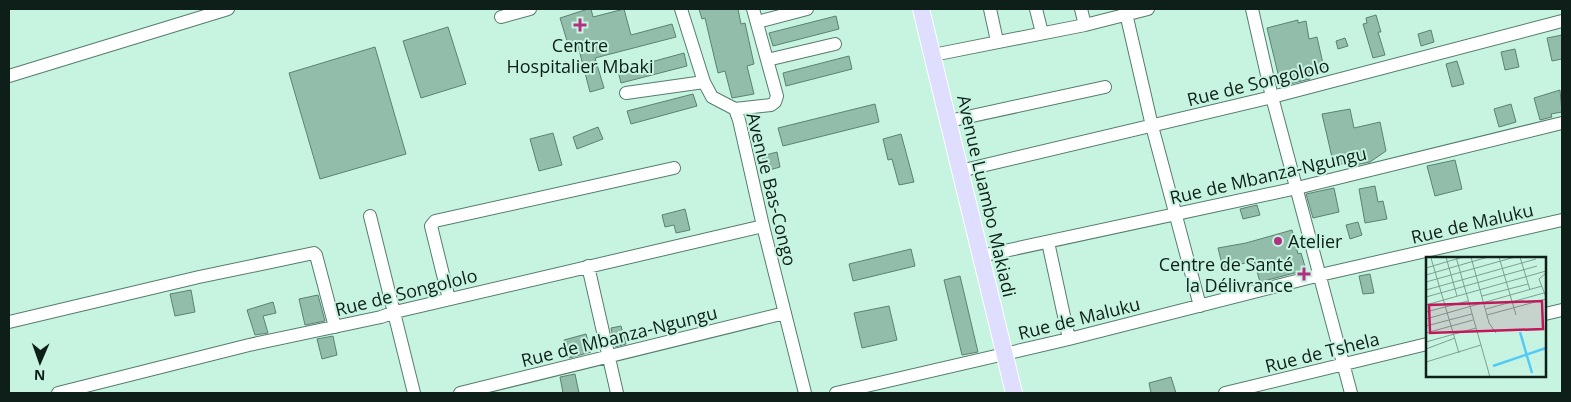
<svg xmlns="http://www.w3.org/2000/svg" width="1571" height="402" font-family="'Open Sans',sans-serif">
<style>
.building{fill:#93bdab;stroke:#5a8272}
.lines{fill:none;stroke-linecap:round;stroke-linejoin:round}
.minor-casing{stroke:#557d6d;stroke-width:14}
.major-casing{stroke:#fff;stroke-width:18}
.minor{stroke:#fff;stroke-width:12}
.major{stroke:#e0defe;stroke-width:16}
.poi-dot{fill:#b0317f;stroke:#c7f4e1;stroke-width:2}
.labels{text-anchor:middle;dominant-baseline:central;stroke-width:4;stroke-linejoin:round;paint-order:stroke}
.poi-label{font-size:18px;fill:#0e1f19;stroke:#c7f4e1}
.street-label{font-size:18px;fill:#0e1f19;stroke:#c7f4e1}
.inset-river{fill:none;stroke:#52caf8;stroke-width:2.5}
.inset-road{fill:none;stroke:#7d9f91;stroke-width:1}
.view{fill:#c2185b;fill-opacity:0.15;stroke:#c2185b;stroke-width:2.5}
.inset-edge{fill:none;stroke:#0e1f19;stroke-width:2.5}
</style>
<rect width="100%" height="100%" fill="#c7f4e1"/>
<path class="building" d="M588 9H591L593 17 624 9 631 35 672 24 676 37 595 58 604 88 590 92 577 42 568 44 560 18Z
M699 9H738L741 24 745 23 754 64 747 66 754 94 732 98 725 71 718 73 705 18 702 19Z
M1376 15 1381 32H1378L1385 55 1373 58 1363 24 1367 23 1366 18Z
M836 16 839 29 773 46 769 33Z
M1298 20V23L1306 21 1309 39 1317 37 1324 68 1309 72 1310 79 1281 86 1267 28Z
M448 27 466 84 421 98 403 41Z
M1431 30 1434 42 1421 46 1418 34Z
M1562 35V59L1552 61 1547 38Z
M1345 38 1348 46 1338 49 1336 41Z
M375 47 406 154 320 179 289 73Z
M1515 49 1519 67 1505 70 1501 52Z
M684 53 687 66 621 83 618 71Z
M849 56 852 69 786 86 783 73Z
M1457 61 1464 84 1452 87 1446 64Z
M1560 90 1562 112 1551 114 1552 117 1540 120 1534 98Z
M693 94 697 106 631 124 627 111Z
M875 104 879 122 783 146 778 128Z
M1511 104 1516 122 1499 127 1494 109Z
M1350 109 1354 128 1380 122 1386 151 1370 162 1355 165 1354 161 1334 166 1322 114Z
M598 127 603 139 577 149 573 137Z
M553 133 562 165 539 171 530 139Z
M901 134 914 182 899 185 892 159 888 160 883 139Z
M777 152 780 167 766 171 762 156Z
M1455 160 1462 189 1435 196 1427 166Z
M1375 186 1378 202 1383 201 1387 219 1365 223 1359 189Z
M1334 188 1339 212 1313 218 1306 194Z
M1257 205 1260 215 1243 219 1240 209Z
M685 209 690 230 676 233 674 225 665 227 662 215Z
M1358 222 1362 235 1350 239 1346 225Z
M1292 230 1298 254 1301 253 1306 270 1260 282 1254 261 1223 268 1218 248 1246 243Z
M911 249 915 266 853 281 849 264Z
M1370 274 1374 293 1363 294 1359 276Z
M960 276 978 352 962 355 944 280Z
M191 290 195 312 175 316 170 294Z
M318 295 325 321 305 325 299 299Z
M273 302 276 313 263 316 268 333 255 335 247 310Z
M889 306 897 340 862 348 854 313Z
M621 326 626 344 615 347 611 328Z
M586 334 591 352 569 358 564 340Z
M333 336 337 355 322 359 317 339Z
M575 374 579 393H563L560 377Z
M1171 377 1176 393H1151L1149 383Z"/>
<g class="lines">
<g class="minor-casing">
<path id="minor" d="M681 9 704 82 712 97 735 109 739 120 763 226 805 393
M990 9 997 41
M1036 9 1042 33
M1081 9 1085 25
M1125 9 1152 126 1200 306
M1252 9 1272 97 1351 393
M501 17 530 9
M757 22 807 9
M933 55 1085 25 1148 9
M767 60 835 44
M9 76 228 9
M626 93 704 82
M735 109 771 105 775 102 777 96 753 9
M949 121 1105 87
M960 171 1272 97 1562 21
M370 216 414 393
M1048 242 1069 339
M981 256 1297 188 1562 123
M588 266 617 393
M449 299 431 226 435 221 674 168
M1545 314 1562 310
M9 322 199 277 314 253 316 255 335 327
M58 393 249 345 381 317 395 312 763 226
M460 393 785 313
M836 393 1069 339 1320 275 1562 220
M1225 393 1427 344"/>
</g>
<g class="major-casing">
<path id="major" d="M921 9 1014 393"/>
</g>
<use href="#minor" class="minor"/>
<use href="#major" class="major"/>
</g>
<g class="poi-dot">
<path d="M577.5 17.5h5v5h5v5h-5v5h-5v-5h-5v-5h5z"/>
<circle cx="1278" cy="241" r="5"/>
<path d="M1301.5 266.5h5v5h5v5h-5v5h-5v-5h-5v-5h5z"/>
</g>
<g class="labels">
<g class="poi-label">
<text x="580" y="45">Centre<tspan x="580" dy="21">Hospitalier Mbaki</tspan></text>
<text x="1288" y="241" text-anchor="start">Atelier</text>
<text x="1293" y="264" text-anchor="end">Centre de Santé<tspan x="1293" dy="21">la Délivrance</tspan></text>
</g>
<g class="street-label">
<text transform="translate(1258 82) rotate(-14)">Rue de Songololo</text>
<text transform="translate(1268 175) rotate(-13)">Rue de Mbanza-Ngungu</text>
<text transform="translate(772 189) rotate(76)">Avenue Bas-Congo</text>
<text transform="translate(987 196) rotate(77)">Avenue Luambo Makiadi</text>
<text transform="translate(1472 223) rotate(-13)">Rue de Maluku</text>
<text transform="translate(406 292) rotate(-14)">Rue de Songololo</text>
<text transform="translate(1079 318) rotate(-14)">Rue de Maluku</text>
<text transform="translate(619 336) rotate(-14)">Rue de Mbanza-Ngungu</text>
<text transform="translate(1322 352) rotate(-14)">Rue de Tshela</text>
</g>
</g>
<g transform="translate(1426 257)">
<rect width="120" height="120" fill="#c7f4e1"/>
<path class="inset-river" d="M94 75 106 116M67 109 120 91"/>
<path class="inset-road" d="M20 0 31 39M30 0 64 120M45 0 63 66 70 76M73 0 90 58M94 0 104 33M5 1 33 96M0 11 37 0M120 16 113 22 120 40M0 18 62 0M0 25 89 0M0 33 110 2M56 39 102 27M0 40 111 9M0 48 120 14M60 52 118 36M0 55 42 44M61 58 120 42M0 62 116 29M0 69 46 57M0 76 47 63M0 85 50 71M0 92 29 81M0 105 55 88"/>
<path class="view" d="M116 44 117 72 4 76 3 48Z"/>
<rect width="120" height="120" class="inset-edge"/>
</g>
<rect width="1571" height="402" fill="none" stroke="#0e1f19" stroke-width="20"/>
<g transform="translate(40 362) rotate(182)" stroke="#c7f4e1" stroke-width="4" paint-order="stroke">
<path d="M0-4L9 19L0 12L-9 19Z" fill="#0e1f19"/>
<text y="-8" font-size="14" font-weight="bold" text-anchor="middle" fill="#0e1f19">N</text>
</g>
</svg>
